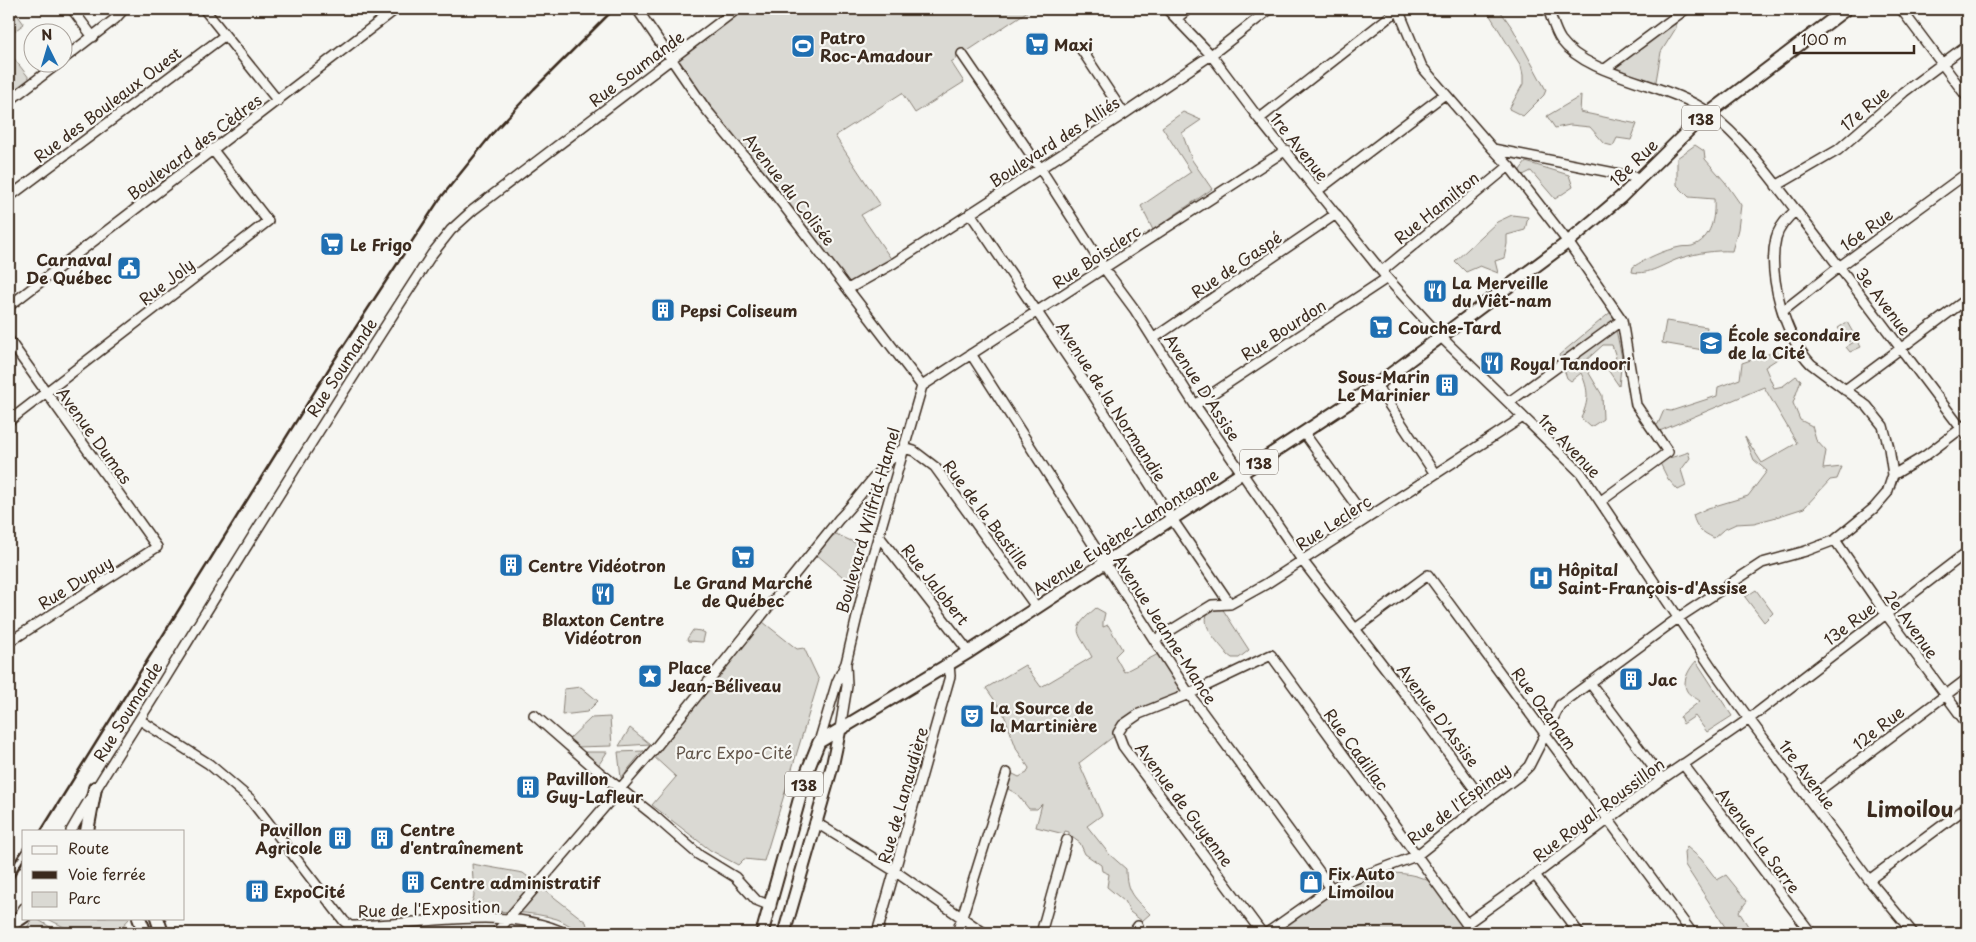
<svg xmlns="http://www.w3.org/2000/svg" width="1976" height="942" font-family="'Playpen Sans',sans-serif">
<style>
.green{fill:#dad9d3;stroke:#8a8278}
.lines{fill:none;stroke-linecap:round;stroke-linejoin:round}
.minor-casing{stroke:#3b2a1e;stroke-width:12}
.major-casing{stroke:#3b2a1e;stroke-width:15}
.highway-casing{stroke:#3b2a1e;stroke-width:16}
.minor{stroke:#f6f6f2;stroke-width:9}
.major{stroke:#f6f6f2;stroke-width:11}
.highway{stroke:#f6f6f2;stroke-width:12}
.rail{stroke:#3b2a1e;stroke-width:2.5}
.labels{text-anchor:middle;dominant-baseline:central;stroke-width:4.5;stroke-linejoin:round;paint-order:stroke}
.shield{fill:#f6f6f2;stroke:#73675e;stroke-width:1}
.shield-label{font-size:15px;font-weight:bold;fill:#3b2a1e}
.poi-label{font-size:16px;font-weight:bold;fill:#3b2a1e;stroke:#f6f6f2;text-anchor:start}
.street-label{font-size:16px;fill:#3b2a1e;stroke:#f6f6f2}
.park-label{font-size:16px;fill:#63564b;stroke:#f6f6f2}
.district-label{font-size:21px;font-weight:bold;fill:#3b2a1e;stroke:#f6f6f2}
</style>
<rect width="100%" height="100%" fill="#f6f6f2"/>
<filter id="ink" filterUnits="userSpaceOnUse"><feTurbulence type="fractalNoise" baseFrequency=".02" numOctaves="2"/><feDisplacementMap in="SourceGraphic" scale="10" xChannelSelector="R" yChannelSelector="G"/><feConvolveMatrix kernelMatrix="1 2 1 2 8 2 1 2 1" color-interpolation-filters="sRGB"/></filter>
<g filter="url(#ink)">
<path class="green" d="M9 9H13L24 24 9 35Z
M738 9H1031L951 62 964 82 915 113 902 93 835 136 880 204 861 215 894 263 848 289 671 60Z
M1486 9H1499L1513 29 1546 90 1544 95 1523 116 1509 109 1523 84V75L1521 66Z
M1669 24H1676V28L1661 52 1655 87 1615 67 1623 58Z
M9 52 33 83 9 101Z
M1581 96 1580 112 1637 124 1631 140 1617 138 1613 146 1605 144 1590 127 1570 125 1555 128 1547 116Z
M1183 112 1201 120 1182 133 1192 160 1212 189 1153 230 1141 206 1191 172 1162 127Z
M1695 145 1704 151 1705 159 1725 182 1741 205 1738 229 1732 251C1714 250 1698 253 1681 258 1665 263 1649 276 1632 272L1633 267C1647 258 1664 250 1680 247 1684 246 1688 247 1692 246 1712 239 1715 217 1714 199L1689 197 1677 185V158Z
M1526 162 1569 175 1573 187 1555 199 1531 171 1519 177 1520 170Z
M1512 215 1528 217 1525 230 1507 235V244L1504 258 1495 261 1498 273 1480 266 1466 272 1455 261 1497 222Z
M1612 311 1622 358 1619 386 1608 370 1616 357 1612 345H1603L1583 363 1602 395 1603 419 1591 427 1581 418C1589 401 1589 390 1581 373L1571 381 1567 378 1559 355Z
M1666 321 1707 327 1703 350 1662 343Z
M1847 322 1861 347 1850 352 1846 347 1854 342 1852 340 1849 342 1838 328Z
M1777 351 1782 356 1765 367 1774 388 1783 386 1796 376 1801 380 1793 403 1800 420 1812 426 1816 440 1826 451 1823 469 1842 467 1837 479 1830 480 1804 508 1773 518 1754 523 1736 524 1723 530 1714 538C1702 532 1696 528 1693 515L1708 508 1748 496 1767 471 1754 460 1745 437 1762 463 1797 443 1764 387 1655 433 1651 428 1658 424 1664 410 1671 411 1717 396 1718 387 1740 379 1742 363Z
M1688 452 1690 458 1681 470 1686 486 1678 490 1668 479 1660 463C1669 456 1678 457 1688 452Z
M836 534 862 546 849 582 816 554 828 539Z
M1756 590 1773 613 1764 622 1745 597Z
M1218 602 1249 650 1239 658H1232L1228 655C1215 638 1192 619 1218 602Z
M1096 608 1105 613 1103 622V627L1108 625 1122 649 1115 656 1124 672 1162 652 1189 694 1161 704 1118 733 1079 763 1102 815 1087 826 1109 854 1126 869C1126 893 1134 898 1150 914L1142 921 1130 912 1124 901 1107 887 1109 874 1102 871 1101 865 1085 854 1080 843 1069 835V832L1065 831 1064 834 1036 827 1042 804 1037 809H1029L1017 794 1008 789 1009 772 1019 777 1027 773 1029 768 1017 750 1003 712 986 688 1025 665 1041 687 1092 657C1078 630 1068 632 1096 608Z
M763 622 797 649 804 648 819 680 764 861 744 859 738 865 710 850 652 805 676 777 652 755Z
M693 630 701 631 705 633 703 642 688 641 687 639Z
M1696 661 1732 716 1707 732 1695 716 1683 724 1680 717 1700 701C1696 698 1689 695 1687 691 1681 681 1690 668 1696 661Z
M581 687 598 701 587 712 562 715 564 689Z
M610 717 612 746 576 747 568 740 591 718Z
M630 728 650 744 619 746Z
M644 751H643L621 778 618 752Z
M582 752H607L598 766Z
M1687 847 1701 859 1717 880 1726 875 1747 901 1739 912 1748 926V933H1729L1685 865 1684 852Z
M472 864 523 873 586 922 589 933C578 933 568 923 557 919 531 911 500 912 474 910L471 905 474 896Z
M1394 873C1442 875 1447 898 1473 933H1267L1331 888 1361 877Z
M46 918H130L116 933H76Z
M32 919H37L60 933H24Z
M469 928 504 929 531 933H465Z"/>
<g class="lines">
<g class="minor-casing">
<path id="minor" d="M72 9 93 37
M204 9 278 101
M637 9 705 108 768 185 922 386
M1167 9 1211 55 1259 119 1387 278 1440 336 1581 473 1712 668 1749 719 1869 880 1913 933
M1398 9 1422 67 1493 149 1640 178
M1548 9C1552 18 1555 32 1561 40 1589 78 1670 83 1709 113 1747 142 1775 184 1804 221 1859 292 1912 364 1967 436
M1901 9 1967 97
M1177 18 1188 9
M1081 49 1124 114
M962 54 1040 168 1104 268 1135 310 1195 405 1302 560 1412 703 1484 802
M62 60 115 19 124 9
M1605 69 1686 9
M9 101 60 62
M1259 119 1398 10
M1493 149 1509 166 1568 242 1622 320 1636 405 1668 452 1601 501
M1776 186 1838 150 1904 92 1967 45
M1317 191 1445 94
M9 197 224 36
M970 213 1092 393 1172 519 1230 604
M1382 271 1509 166
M848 289 894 263 1124 114 1211 55 1270 9
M9 306 396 9
M1783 311 1839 267 1967 173
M1154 338 1336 214
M9 340 157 547 9 642
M971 354 1189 694 1331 888
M1376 385 1435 474
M922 386 1286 150
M1845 390 1967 299
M1509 402 1622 320
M1195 405 1387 278
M9 421 268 221 212 149
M1304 433 1366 519
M904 448 914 451 935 467 1037 608
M1893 475 1925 456 1967 424
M878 535 969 652
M1835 540 1886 614 1967 724
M1355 629 1428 575 1692 933
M1155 640 1212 605 1230 604 1266 584 1523 417
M1590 683 1662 779
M534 715 599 772 652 814 699 855 735 877 756 900 771 906
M140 720 209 764 250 799 344 921 350 926C415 926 505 904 564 933
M840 729 847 686 846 665
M819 742 837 682 846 663 866 579 922 386
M1683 764 1811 933
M1808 799 1967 679
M815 822 896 872 984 933
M71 831C101 778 135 728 166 677 253 535 341 394 432 254L451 230 473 210 737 9
M1535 875 1579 933
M1869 880 1967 807
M1466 924 1535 875 1662 779 1749 719 1967 552
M9 933 24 908
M496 933 656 747 839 519C862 496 878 467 904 448
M877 933 950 676 949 664
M957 933 1007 773
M1041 933 1067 840
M1133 933 1138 926
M1262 933 1123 746 1118 733 1123 725 1139 714 1189 694 1271 655 1473 933
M1267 933 1331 888 1416 856 1484 802 1520 775 1529 766 1560 705 1678 618 1762 563 1806 551 1835 540 1874 508 1887 493 1893 475 1889 448 1883 426 1867 406 1811 364C1785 337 1767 275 1776 238 1779 226 1788 217 1796 210
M1966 933H1967"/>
</g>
<g class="major-casing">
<path id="major" d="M762 933 807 772 819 742 969 652 1376 385 1568 242 1621 197 1696 123 1846 9
M784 933 832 767 840 729"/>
</g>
<g class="highway-casing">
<path id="highway" d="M87 831 95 788
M139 918 145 933
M157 918 162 933
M15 922 24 916"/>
</g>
<use href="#minor" class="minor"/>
<use href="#major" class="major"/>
<use href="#highway" class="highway"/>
<path class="rail" d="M41 831 333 362 439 200 492 134 534 89 614 9
M14 863 24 848
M9 884 24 859"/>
</g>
</g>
<defs>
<g id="supermarket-square" transform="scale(1.25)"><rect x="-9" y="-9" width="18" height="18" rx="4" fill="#1f6fb2" stroke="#f6f6f2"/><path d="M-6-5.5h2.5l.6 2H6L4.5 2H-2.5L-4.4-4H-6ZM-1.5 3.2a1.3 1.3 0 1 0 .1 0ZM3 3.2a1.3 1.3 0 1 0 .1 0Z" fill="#fff"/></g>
<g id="stadium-square" transform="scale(1.25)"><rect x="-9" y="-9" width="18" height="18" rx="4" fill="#1f6fb2" stroke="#f6f6f2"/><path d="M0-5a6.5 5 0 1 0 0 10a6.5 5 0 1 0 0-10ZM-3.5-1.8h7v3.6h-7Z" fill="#fff"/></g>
<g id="civic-square" transform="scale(1.25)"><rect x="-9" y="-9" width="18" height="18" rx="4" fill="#1f6fb2" stroke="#f6f6f2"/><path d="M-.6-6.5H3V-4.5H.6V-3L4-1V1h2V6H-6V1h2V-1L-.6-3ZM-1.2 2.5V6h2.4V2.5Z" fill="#fff"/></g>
<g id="restaurant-square" transform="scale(1.25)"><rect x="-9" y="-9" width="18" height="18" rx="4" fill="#1f6fb2" stroke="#f6f6f2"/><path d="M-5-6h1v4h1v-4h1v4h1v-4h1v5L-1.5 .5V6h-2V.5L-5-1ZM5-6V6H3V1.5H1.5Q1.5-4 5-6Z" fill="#fff"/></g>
<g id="building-square" transform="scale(1.25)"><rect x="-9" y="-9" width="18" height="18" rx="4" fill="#1f6fb2" stroke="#f6f6f2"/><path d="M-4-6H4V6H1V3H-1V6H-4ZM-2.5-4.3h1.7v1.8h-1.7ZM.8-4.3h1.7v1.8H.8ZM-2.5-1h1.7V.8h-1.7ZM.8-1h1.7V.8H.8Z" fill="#fff"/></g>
<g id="school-square" transform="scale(1.25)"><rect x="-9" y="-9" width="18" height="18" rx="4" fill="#1f6fb2" stroke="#f6f6f2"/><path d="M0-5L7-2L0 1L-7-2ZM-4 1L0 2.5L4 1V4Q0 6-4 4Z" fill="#fff"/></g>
<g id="hospital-square" transform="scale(1.25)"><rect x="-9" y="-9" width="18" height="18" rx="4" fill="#1f6fb2" stroke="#f6f6f2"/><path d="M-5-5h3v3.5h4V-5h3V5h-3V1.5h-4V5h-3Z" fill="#fff"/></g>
<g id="sight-square" transform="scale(1.25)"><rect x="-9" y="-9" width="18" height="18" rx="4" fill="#1f6fb2" stroke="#f6f6f2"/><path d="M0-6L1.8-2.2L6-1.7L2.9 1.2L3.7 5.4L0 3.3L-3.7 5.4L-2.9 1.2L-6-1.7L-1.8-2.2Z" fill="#fff"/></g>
<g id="theatre-square" transform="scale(1.25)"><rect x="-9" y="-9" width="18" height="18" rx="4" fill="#1f6fb2" stroke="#f6f6f2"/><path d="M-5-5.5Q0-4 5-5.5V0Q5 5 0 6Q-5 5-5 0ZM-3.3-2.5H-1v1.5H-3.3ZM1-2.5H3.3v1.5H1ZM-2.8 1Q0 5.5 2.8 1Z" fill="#fff"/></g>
<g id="shop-square" transform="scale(1.25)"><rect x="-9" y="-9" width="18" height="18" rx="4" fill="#1f6fb2" stroke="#f6f6f2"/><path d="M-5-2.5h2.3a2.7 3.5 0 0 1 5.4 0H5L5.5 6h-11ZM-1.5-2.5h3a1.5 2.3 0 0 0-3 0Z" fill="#fff"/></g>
</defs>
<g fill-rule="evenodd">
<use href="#supermarket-square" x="1037" y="44"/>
<use href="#stadium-square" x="803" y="46"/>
<use href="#supermarket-square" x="332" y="244"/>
<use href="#civic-square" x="129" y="268"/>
<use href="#restaurant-square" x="1435" y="291"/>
<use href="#building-square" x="663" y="310"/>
<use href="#supermarket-square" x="1381" y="327"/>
<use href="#school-square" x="1711" y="343"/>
<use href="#restaurant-square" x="1492" y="363"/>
<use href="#building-square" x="1447" y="385"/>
<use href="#supermarket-square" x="743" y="557"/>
<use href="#building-square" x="511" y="565"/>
<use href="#hospital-square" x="1541" y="578"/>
<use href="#restaurant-square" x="603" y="594"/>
<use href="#sight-square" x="650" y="676"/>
<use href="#building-square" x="1631" y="679"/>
<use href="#theatre-square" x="972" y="716"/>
<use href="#building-square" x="528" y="787"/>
<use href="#building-square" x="340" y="838"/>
<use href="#building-square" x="382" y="838"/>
<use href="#building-square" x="413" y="882"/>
<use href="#shop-square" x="1311" y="882"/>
<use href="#building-square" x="257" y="891"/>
</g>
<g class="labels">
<g class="shield">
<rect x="1682" y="105.5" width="38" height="25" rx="4"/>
<rect x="1240" y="449.5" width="38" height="25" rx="4"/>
<rect x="785" y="771.5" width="38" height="25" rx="4"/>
</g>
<g class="shield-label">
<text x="1701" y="118">138</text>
<text x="1259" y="462">138</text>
<text x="804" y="784">138</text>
</g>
<g class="poi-label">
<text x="820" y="37">Patro<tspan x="820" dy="18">Roc-Amadour</tspan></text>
<text x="1054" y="44">Maxi</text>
<text x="350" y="244">Le Frigo</text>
<text x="112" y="259" text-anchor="end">Carnaval<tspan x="112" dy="18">De Québec</tspan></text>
<text x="1452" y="282">La Merveille<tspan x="1452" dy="18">du Viêt-nam</tspan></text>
<text x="680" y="310">Pepsi Coliseum</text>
<text x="1398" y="327">Couche-Tard</text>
<text x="1728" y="334">École secondaire<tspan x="1728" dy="18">de la Cité</tspan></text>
<text x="1510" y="363">Royal Tandoori</text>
<text x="1430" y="376" text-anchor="end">Sous-Marin<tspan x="1430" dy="18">Le Marinier</tspan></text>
<text x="528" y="565">Centre Vidéotron</text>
<text x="1558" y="569">Hôpital<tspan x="1558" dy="18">Saint-François-d'Assise</tspan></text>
<text x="743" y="582" text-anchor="middle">Le Grand Marché<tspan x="743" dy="18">de Québec</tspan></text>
<text x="603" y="619" text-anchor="middle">Blaxton Centre<tspan x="603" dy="18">Vidéotron</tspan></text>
<text x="668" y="667">Place<tspan x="668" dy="18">Jean-Béliveau</tspan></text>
<text x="1648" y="679">Jac</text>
<text x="990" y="707">La Source de<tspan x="990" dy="18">la Martinière</tspan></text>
<text x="546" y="778">Pavillon<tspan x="546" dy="18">Guy-Lafleur</tspan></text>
<text x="322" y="829" text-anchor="end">Pavillon<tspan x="322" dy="18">Agricole</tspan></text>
<text x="400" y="829">Centre<tspan x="400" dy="18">d'entraînement</tspan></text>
<text x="1328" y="873">Fix Auto<tspan x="1328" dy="18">Limoilou</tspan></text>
<text x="430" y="882">Centre administratif</text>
<text x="274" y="891">ExpoCité</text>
</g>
<g class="street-label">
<text transform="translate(636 68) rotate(-37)">Rue Soumande</text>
<text transform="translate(107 104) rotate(-37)">Rue des Bouleaux Ouest</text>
<text transform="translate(1864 108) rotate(-41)">17e Rue</text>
<text transform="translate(1054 141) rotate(-33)">Boulevard des Alliés</text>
<text transform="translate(194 146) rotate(-37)">Boulevard des Cèdres</text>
<text transform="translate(1300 146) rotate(51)">1re Avenue</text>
<text transform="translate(1633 162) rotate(-44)">18e Rue</text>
<text transform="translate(790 189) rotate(52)">Avenue du Colisée</text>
<text transform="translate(1436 207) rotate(-39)">Rue Hamilton</text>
<text transform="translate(1866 229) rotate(-36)">16e Rue</text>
<text transform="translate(1096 256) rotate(-33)">Rue Boisclerc</text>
<text transform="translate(1236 264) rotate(-34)">Rue de Gaspé</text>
<text transform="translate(166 281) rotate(-38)">Rue Joly</text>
<text transform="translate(1884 301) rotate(53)">3e Avenue</text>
<text transform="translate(1283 329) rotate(-33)">Rue Bourdon</text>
<text transform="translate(341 367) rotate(-57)">Rue Soumande</text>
<text transform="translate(1203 387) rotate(57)">Avenue D'Assise</text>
<text transform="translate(1112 401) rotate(57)">Avenue de la Normandie</text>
<text transform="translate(95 435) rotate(54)">Avenue Dumas</text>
<text transform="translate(1570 445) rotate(46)">1re Avenue</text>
<text transform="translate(987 514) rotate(53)">Rue de la Bastille</text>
<text transform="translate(867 520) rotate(-74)">Boulevard Wilfrid-Hamel</text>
<text transform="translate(1333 522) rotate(-33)">Rue Leclerc</text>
<text transform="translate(1125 531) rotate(-33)">Avenue Eugène-Lamontagne</text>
<text transform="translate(75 582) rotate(-32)">Rue Dupuy</text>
<text transform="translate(936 584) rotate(52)">Rue Jalobert</text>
<text transform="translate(1849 623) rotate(-37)">13e Rue</text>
<text transform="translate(1912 624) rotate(54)">2e Avenue</text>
<text transform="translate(1166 629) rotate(57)">Avenue Jeanne-Mance</text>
<text transform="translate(1545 708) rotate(54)">Rue Ozanam</text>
<text transform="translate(127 711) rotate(-58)">Rue Soumande</text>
<text transform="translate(1439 715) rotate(53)">Avenue D'Assise</text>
<text transform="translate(1878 727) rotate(-38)">12e Rue</text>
<text transform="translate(1357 749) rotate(54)">Rue Cadillac</text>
<text transform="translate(1808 774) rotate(53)">1re Avenue</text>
<text transform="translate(902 795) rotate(-74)">Rue de Lanaudière</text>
<text transform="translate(1458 803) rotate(-37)">Rue de l'Espinay</text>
<text transform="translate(1185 804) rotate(53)">Avenue de Guyenne</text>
<text transform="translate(1598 809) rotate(-37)">Rue Royal-Roussillon</text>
<text transform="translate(1759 840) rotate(53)">Avenue La Sarre</text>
<text transform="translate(429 908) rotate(-2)">Rue de l'Exposition</text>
</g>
<g class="park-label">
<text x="734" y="752">Parc Expo-Cité</text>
</g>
<g class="district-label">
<text x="1910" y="808">Limoilou</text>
</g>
</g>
<rect width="1976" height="942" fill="none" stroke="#f6f6f2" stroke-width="30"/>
<rect x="15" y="15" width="1946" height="912" fill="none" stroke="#3b2a1e" stroke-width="2" filter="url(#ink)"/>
<rect x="22" y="830" width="162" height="90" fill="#f6f6f2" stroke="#aba49d"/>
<rect x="32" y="846" width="25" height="8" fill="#f6f6f2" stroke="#aba49d"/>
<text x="68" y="854" font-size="15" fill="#3b2a1e">Route</text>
<rect x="32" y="871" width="25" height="8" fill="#3b2a1e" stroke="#aba49d"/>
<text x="68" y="880" font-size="15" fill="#3b2a1e">Voie ferrée</text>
<rect x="32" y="892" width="25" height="15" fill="#dad9d3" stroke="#aba49d"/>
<text x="68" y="904" font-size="15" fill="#3b2a1e">Parc</text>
<g transform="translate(48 48) rotate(355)"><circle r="24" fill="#f6f6f2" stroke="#aba49d"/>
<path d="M0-4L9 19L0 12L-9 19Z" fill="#1f6fb2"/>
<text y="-8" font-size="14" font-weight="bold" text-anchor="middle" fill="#3b2a1e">N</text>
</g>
<path d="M1794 45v8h120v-8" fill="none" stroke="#3b2a1e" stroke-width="2.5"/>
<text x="1801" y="45" font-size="15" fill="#3b2a1e" stroke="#f6f6f2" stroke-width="4" paint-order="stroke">100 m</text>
</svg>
